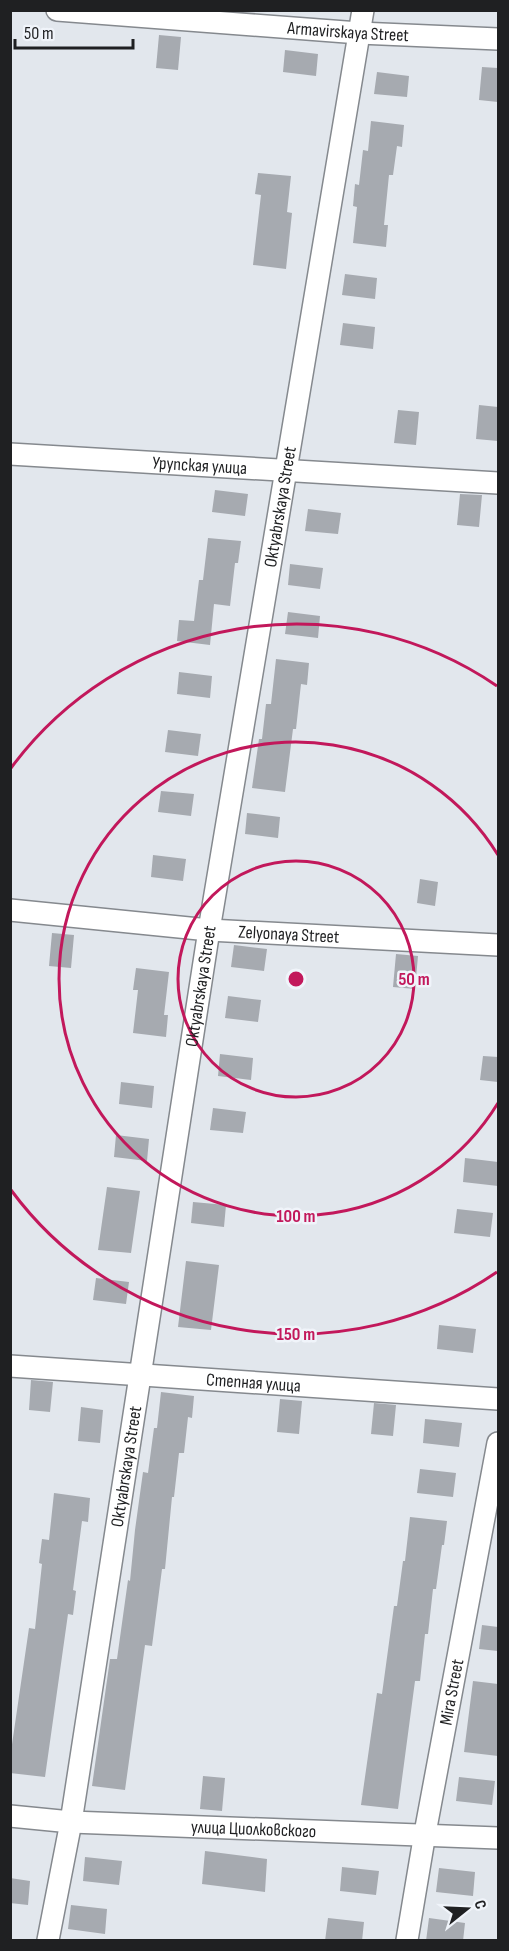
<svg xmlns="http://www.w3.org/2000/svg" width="509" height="1951" font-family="'Sofia Sans Condensed',sans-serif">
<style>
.building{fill:#a6aab0}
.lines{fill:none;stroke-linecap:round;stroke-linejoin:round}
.minor-casing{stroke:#85898e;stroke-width:24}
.minor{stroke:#fff;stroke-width:21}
.ring{fill:none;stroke:#c2185b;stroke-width:3}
.labels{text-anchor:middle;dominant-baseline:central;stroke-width:5;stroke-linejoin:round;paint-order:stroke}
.street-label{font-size:18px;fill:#1f2022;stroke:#f0f4fa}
.centre{fill:#c2185b;stroke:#f0f4fa;stroke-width:3}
.ring-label{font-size:18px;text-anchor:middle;font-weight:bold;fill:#c2185b;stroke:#f0f4fa;stroke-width:5;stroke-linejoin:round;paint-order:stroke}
</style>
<rect width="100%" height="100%" fill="#e2e7ed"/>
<path class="building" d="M159 35 181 37 178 70 156 68Z
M285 50 318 54 316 76 283 72Z
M482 67 498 68V102L479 100Z
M377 72 409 76 407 97 374 94Z
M371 121 404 125 402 147 397 146 393 175H389L384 225H388L386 247 353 243 357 207 353 206 355 184 359 185 363 150 368 151Z
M258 173 291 176 287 212 292 213 286 269 253 265 261 195 255 194Z
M345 274 377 278 375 299 342 295Z
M343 323 375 327 373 349 340 345Z
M479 405 498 407V441L476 439Z
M398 410 419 412 416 445 394 443Z
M215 490 248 494 245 516 212 512Z
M460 494 482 495 479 527 457 525Z
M308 509 341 513 338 534 305 531Z
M208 538 241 541 238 563H235L230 606 214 604 210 645 177 641 179 620 194 621 199 580H203Z
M290 564 323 568 320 589 288 585Z
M288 612 320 616 318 638 285 634Z
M276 659 309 663 307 685 301 684 296 729H293L285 792 252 788 259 739H262L266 704H271Z
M179 672 212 676 210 698 177 694Z
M168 730 201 734 198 756 165 752Z
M161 791 194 794 191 816 158 812Z
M247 813 280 817 278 838 245 834Z
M153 855 186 859 183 881 151 877Z
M420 879 438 882 435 906 417 903Z
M52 933 74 935 71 968 49 966Z
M234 945 267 949 264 971 231 967Z
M396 954 418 956 415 989 393 987Z
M136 968 169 972 164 1015H168L166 1037 133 1033 138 990H133Z
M228 996 261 1000 258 1022 225 1018Z
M220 1054 253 1058 251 1080 218 1076Z
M483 1056 498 1057V1082L480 1080Z
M121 1082 154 1086 152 1108 119 1104Z
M213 1108 246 1112 243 1133 210 1130Z
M116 1135 149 1139 147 1161 114 1157Z
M465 1158 498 1162V1186L463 1182Z
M107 1187 140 1191 131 1253 98 1250Z
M193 1202 226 1205 224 1227 191 1223Z
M457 1209 493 1213 490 1237 454 1233Z
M186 1261 219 1265 211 1330 178 1327Z
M96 1278 129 1282 126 1304 93 1300Z
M439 1325 476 1329 473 1353 437 1349Z
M31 1380 53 1382 50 1412 29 1410Z
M161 1392 194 1396 192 1418 188 1417 184 1453H179L174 1497H172L165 1569H162L152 1646 145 1645 125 1790 92 1786 110 1659H117L128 1580 130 1581 135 1530 143 1472 148 1473 154 1428H157Z
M280 1399 302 1401 299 1434 277 1432Z
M374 1403 396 1405 393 1436 371 1434Z
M81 1407 103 1410 100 1443 78 1441Z
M425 1419 462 1423 459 1447 423 1443Z
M420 1469 456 1473 453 1497 417 1493Z
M54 1493 90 1498 88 1522 82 1521 73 1590 76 1591 73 1615 68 1614 45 1777 10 1773V1758L29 1628 35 1629 42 1564 39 1563 42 1539 49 1540Z
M410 1517 447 1521 444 1545H442L436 1589H433L428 1634H425L420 1681H415L398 1809 361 1805 377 1693 382 1694 394 1606H397L403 1561H405Z
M482 1625 498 1627V1651L479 1649Z
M473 1681 498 1684V1756L464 1752Z
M203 1776 225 1778 222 1811 200 1809Z
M459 1777 495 1781 492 1805 456 1801Z
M205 1851 267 1859 265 1892 202 1884Z
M85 1857 122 1861 119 1885 83 1881Z
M342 1867 379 1871 376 1895 340 1891Z
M439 1868 475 1872 473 1896 436 1892Z
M10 1878 30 1881 28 1905 10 1903Z
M71 1905 107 1909 105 1934 68 1929Z
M328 1918 364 1922 362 1941H325Z
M429 1918 465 1923 463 1941H426Z"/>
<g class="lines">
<g class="minor-casing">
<g id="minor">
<path id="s1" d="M57 10 359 33 498 39"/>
<path id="s2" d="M10 454 498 483"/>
<path id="s3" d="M10 910 209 930 498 945"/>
<path id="s4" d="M10 1366 498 1399"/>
<path id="s5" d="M10 1816 71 1822 498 1838"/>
<path id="s6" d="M48 1940 71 1822 209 930 363 10"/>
<path id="s7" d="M407 1940 425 1833 498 1443"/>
</g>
</g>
<use href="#minor" class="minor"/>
</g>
<g class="ring">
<circle cx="296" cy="979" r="118"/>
<path d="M498 1103A237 237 0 1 1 498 855"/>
<path d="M497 1272A355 355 0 0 1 11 1190M11 768A355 355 0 0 1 497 686"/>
</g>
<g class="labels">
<g class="street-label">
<text stroke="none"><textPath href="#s1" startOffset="292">Armavirskaya Street</textPath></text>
<text stroke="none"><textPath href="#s2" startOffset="190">Урупская улица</textPath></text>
<text stroke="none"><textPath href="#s6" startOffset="1452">Oktyabrskaya Street</textPath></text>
<text stroke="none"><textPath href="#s3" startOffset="280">Zelyonaya Street</textPath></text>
<text stroke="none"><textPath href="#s6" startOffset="966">Oktyabrskaya Street</textPath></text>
<text stroke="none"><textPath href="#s4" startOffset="244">Степная улица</textPath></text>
<text stroke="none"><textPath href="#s6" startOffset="480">Oktyabrskaya Street</textPath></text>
<text stroke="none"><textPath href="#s7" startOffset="252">Mira Street</textPath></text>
<text stroke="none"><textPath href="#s5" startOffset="244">улица Циолковского</textPath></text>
</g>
</g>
<circle cx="296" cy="979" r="9" class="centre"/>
<g class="ring-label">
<text x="414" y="985">50 m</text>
<text x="296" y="1222">100 m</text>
<text x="296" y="1340">150 m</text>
</g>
<rect width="509" height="1951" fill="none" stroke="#1f2022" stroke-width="24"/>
<g transform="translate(467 1909) rotate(72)" stroke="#f0f4fa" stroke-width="4.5" paint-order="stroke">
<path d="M0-4.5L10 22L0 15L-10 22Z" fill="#1f2022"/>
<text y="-9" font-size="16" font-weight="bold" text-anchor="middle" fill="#1f2022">С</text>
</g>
<path d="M15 39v9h118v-9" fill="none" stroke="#1f2022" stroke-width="3"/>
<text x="24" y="39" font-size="18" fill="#1f2022" stroke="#f0f4fa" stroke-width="4.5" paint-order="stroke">50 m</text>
</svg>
